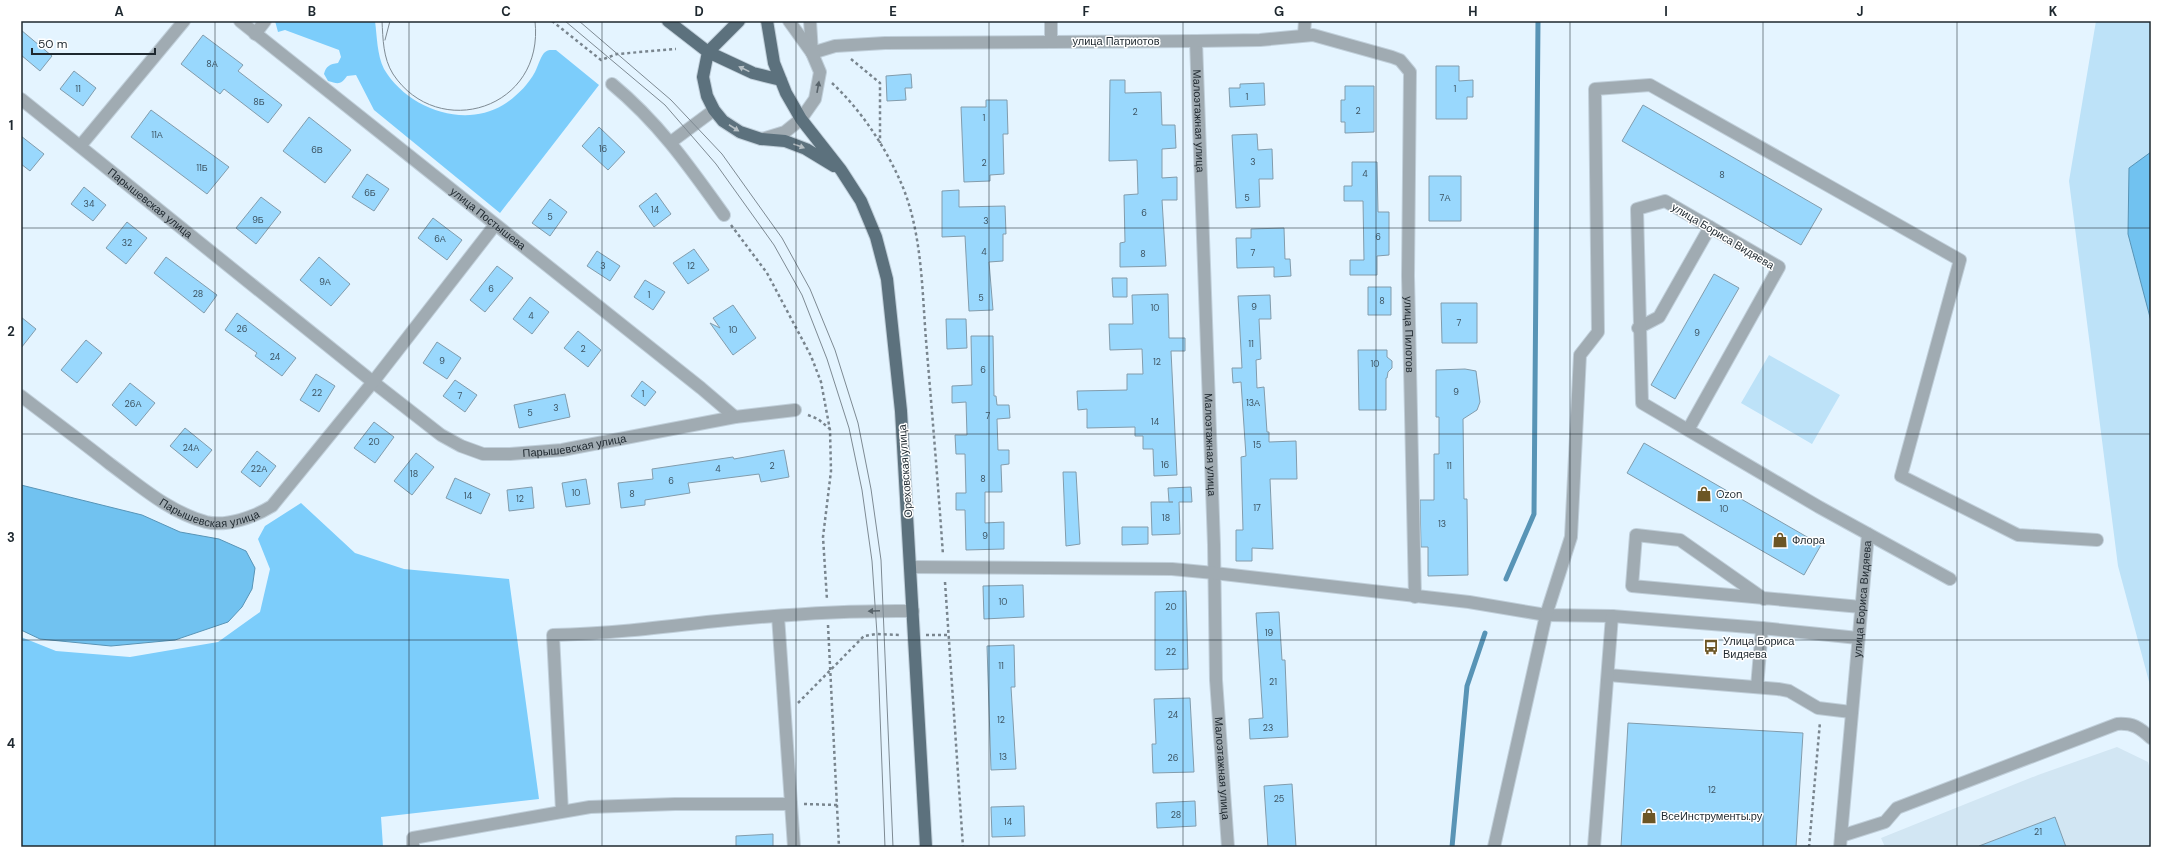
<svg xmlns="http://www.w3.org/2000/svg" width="2172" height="868" font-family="'DM Sans',sans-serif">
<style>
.built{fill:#d2e6f3}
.green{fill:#bde2f8}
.forest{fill:#7ccdfb}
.water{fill:#71c2f0;stroke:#5894b6}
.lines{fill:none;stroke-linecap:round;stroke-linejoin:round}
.stream{stroke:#5894b6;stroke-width:5}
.building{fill:#99d8fd;stroke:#829cac}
.minor-casing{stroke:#c0cfda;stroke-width:14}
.major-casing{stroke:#c0cfda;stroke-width:14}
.path{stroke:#79858e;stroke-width:2.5;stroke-dasharray:3 3;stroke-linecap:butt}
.minor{stroke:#a0abb2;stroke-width:12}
.major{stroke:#5c717d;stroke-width:12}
.tram{stroke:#7e8a93;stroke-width:1}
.oneway{fill:#b6bfc4}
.oneway2{fill:#58636a}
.grid{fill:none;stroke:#1e282f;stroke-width:1;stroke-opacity:0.55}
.labels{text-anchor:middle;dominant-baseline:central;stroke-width:3;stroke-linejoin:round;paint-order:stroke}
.number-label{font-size:9px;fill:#3d5462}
.street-label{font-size:11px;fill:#1e282f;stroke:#fff}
.poi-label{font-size:11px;fill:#1e282f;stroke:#fff;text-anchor:start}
.neatline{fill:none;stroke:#1e282f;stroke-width:1.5}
.grid-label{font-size:13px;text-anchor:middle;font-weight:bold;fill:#1e282f}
</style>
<rect width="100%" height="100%" fill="#e4f4ff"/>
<path class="built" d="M2117 747 2148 762 2151 774V847H1885L1881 838 2038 775Z"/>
<path class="green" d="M2096 21H2151V689L2118 566 2069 181Z
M1769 355 1840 395 1812 444 1741 403Z"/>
<path class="forest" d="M275 21H375C377 36 377 55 384 69 407 108 463 129 503 105 516 97 528 85 535 72 538 66 540 58 544 53 548 49 551 50 556 50L599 85 500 213 374 110 356 75 347 76C341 85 338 84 328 81L324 74C326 66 330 64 338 63L341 57 339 50 285 30 278 32Z
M301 503 355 553 404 569 509 579 539 799 381 817 383 847H21V637L56 651 130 657 218 642 260 612 270 569 258 539 265 526Z"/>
<path class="water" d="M2151 152V321L2128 234 2129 168Z
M21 485 142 515 180 532 219 539 246 551 255 568 252 589 242 607 228 622 175 640 111 646 40 639 21 630Z"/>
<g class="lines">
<path class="stream" d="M1506 579 1534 514 1538 21
M1452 847 1467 686 1485 633"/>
</g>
<path class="building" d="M21 30 52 56 40 71 21 55Z
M203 35 243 65 238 71 282 105 268 123 224 89 220 94 181 64Z
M1436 66H1459V81L1473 80V97H1467V119H1436Z
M74 71 96 88 83 106 60 89Z
M911 74 912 88H905L906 100 887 101 886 76Z
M1110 80H1125V93L1161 92 1162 125H1175L1176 148 1162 149V178L1177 177V200H1162L1166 266 1120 267V243L1125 242 1124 195 1138 194 1137 160 1109 161Z
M1264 83 1265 105 1230 107 1229 88H1240V84Z
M1345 86H1374V132L1345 133V122H1341V100H1345Z
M986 100H1007L1008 134H1003L1004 174 990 175V181L964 182 961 107H986Z
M1643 105 1822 209 1801 245 1622 141Z
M151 110 229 167 207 194 131 137Z
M309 117 351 150 325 183 283 151Z
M599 127 625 152 608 170 582 146Z
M1257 134 1258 150 1272 149 1273 179H1259L1260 207 1236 208 1232 135Z
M21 136 44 154 30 171 21 164Z
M1352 162H1377L1378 212H1389V255L1377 256V275H1350V260H1364L1363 201H1344V186H1352Z
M367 174 389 189 374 211 352 197Z
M1429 176H1461V221H1429Z
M84 187 106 205 93 221 71 204Z
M959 190V207L1005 206 1006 234H1003V261L989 262 993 310 969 311 965 236 942 237V191Z
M656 193 671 214 654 227 639 206Z
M261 197 281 212 256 244 236 228Z
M550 199 567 212 550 236 532 223Z
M433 218 462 240 447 260 418 238Z
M127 222 147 238 126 264 106 248Z
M1284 228 1285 259H1290L1291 276 1274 277V267L1237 268 1236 238H1251V229Z
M694 249 709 270 688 284 673 263Z
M597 251 620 266 610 281 587 266Z
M166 257 217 295 204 313 154 273Z
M319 257 350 284 331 306 300 280Z
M497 266 513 278 485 312 470 300Z
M1714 274 1739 288 1675 399 1651 385Z
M1112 278H1127V297H1113Z
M645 280 665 292 653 310 634 297Z
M1368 287H1391V315H1368Z
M1168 294 1169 338H1185V351H1171L1177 475 1154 476 1153 449H1143V436H1135V427L1087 428V409L1078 410 1077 391 1127 390V374H1143L1142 349 1110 350 1109 324H1133L1132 295Z
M1270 295 1271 319H1259L1261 359 1256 360 1257 388 1264 387 1267 432H1269V442L1296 441 1297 479H1270L1273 549 1252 548V561H1236V530H1243L1241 457 1246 456 1241 382 1233 383 1232 368H1242L1238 296Z
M530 297 549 312 532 334 513 319Z
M1441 303H1477V343H1442Z
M733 305 756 338 733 355 710 323 720 328 713 318Z
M237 313 296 358 282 376 255 356 257 353 225 330Z
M21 317 36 329 21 348Z
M946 319H966L967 348 947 349Z
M578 331 601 350 588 367 564 348Z
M971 336H993L994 396H996L997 405H1009L1010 418 997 419 998 450H1009V464L1001 465 1002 492H985V523L1004 522V549L966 550 965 510H956V493H966L965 454H956L955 435H967L966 402 952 403V386L972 385Z
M86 340 102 353 77 383 61 370Z
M437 342 461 358 447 379 423 363Z
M1358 350H1387V357L1392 361V368L1388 372 1387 378H1386V410H1359Z
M1465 369 1476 371 1480 402 1477 410 1463 419 1464 499H1467L1468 575 1428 576V547H1421L1420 500H1434V454H1439V417H1436V370Z
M316 374 335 386 319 412 300 400Z
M455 380 477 395 465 412 443 396Z
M642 381 656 392 645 406 631 396Z
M130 383 155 403 136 426 112 405Z
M565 394 570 417 519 428 514 405Z
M374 422 394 437 375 463 354 448Z
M185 428 212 450 197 468 170 446Z
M1644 443 1821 545 1804 575 1627 473Z
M784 450 789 477 761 482 759 474 688 483 690 493 645 500V505L621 508 618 483 653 479 652 469 733 457 734 459Z
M257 451 276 466 260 487 241 472Z
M416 453 434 467 412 495 394 481Z
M1063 472H1076L1080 544 1066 546Z
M455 478 490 494 481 514 446 498Z
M586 479 590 504 566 507 562 483Z
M532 487 534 508 509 511 507 490Z
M1191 487 1192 502H1179L1180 534 1152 535 1151 502H1173H1169L1168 488Z
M1122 527H1148V544L1122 545Z
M1023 585 1024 617 984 619 983 586Z
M1186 591 1188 669 1155 670V592Z
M1279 612 1282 660H1285L1288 737 1250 739 1249 719 1263 718 1256 613Z
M1014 645 1015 687H1011L1016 769 991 770 987 646Z
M1190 698 1194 772 1153 773 1152 744H1156L1154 699Z
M1628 723 1803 733 1796 847H1621Z
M1292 784 1296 847H1268L1264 786Z
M1195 801 1196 826 1157 828 1156 803Z
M1024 806 1025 836 992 837 991 807Z
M2055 817 2066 847H1979V846Z
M773 834V847H736V836Z"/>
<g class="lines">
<g class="minor-casing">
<g id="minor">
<path id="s1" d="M240 21 701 388 735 417"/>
<path d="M810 21 812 53"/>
<path d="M255 34 265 21"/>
<path d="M1304 34 1305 21"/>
<path d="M1051 41V21"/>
<path id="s2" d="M1196 41 1214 545 1216 680 1228 847"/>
<path id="s3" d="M812 53 835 46 885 43 1196 41 1260 40 1313 35 1392 57 1400 60 1410 72 1408 276 1415 597"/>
<path d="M612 84C659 123 689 166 724 215"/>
<path id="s4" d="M21 99 373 382 441 435 461 446 483 454H510L562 450 735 417 795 410"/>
<path d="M762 139 785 132 801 119 815 99 820 72 812 53 789 21"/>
<path d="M671 142 714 110"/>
<path d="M81 145 184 21"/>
<path d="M1638 328 1659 317 1710 227"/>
<path id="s5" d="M21 396C51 419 81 441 110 464 140 486 169 512 206 522 227 527 254 517 272 506L373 382 495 225"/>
<path d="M1688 430 1779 267 1665 201 1637 209 1642 403 1819 507 1950 579"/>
<path d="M911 567 1172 569 1214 573 1469 602 1546 615 1612 616 1762 628 1858 638"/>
<path d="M1764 599 1680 540 1636 535 1632 586 1861 607"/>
<path d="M778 616 794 847"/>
<path d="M1608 675 1778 689 1789 691 1818 708 1851 712"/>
<path d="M1757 687 1762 628"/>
<path d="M562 811 553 635C605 634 656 628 707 622 775 615 844 610 913 611"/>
<path d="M1841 836 1885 822 1897 808 2117 724C2133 723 2139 727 2151 738"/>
<path d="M413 847V838L590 807 675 804H791"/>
<path d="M1494 847 1546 615 1571 537 1580 355 1598 332 1595 89 1650 85 1960 260 1901 476 2018 535 2097 540"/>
<path d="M1594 847 1612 616"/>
<path id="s6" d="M1840 847 1868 534"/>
</g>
</g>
<g class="major-casing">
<path id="major" d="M668 21 708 52 753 73 781 80
M739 21 708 52 703 77 707 96 714 110 723 121 740 132 761 139 785 141 806 149 834 166
M767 21 774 63 786 93 801 119 841 170 861 201 876 237 887 279 901 411 926 847"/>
</g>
<path class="path" d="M552 21 601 60 617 54 676 49
M851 59 880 83V143
M832 83C862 111 886 148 902 185 922 233 922 289 926 340 932 412 938 483 943 555
M731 225 767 273 811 356 821 382 830 430 831 471 823 537 827 600
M808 415 818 419 830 429
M945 582 963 847
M828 625 839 847
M926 635H950
M798 703 864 636 877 634 901 635
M804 804 837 805
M1809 847 1820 722"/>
<use href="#minor" class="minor"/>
<use href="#major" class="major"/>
<path class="tram" d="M382 21C383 39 383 58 393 74 438 142 545 109 535 21
M565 21 665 105 716 164 774 245 802 295 827 359 849 428 862 490 872 561 877 634 885 847
M579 21 671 100 722 154 782 238 810 289 835 350 858 423 871 489 881 560 893 847
M385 40 390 21"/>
</g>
<defs><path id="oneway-solid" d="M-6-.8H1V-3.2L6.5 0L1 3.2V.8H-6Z"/></defs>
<g class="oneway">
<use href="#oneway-solid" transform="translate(744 69) rotate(-154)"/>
<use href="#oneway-solid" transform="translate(734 128) rotate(33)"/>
<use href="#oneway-solid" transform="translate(799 146) rotate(20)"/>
</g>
<g class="oneway2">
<use href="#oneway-solid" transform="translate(818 87) rotate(-80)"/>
<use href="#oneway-solid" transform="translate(874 611) rotate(178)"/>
</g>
<path class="grid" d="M215 21V847M409 21V847M602 21V847M796 21V847M989 21V847M1183 21V847M1376 21V847M1570 21V847M1763 21V847M1957 21V847M21 228H2151M21 434H2151M21 640H2151"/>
<defs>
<g id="shop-bare" transform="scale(1.2)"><path d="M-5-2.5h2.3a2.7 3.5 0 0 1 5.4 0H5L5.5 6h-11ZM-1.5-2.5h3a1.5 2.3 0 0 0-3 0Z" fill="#6c5625" stroke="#fff" stroke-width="2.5" paint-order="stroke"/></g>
<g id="bus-bare" transform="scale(1.2)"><path d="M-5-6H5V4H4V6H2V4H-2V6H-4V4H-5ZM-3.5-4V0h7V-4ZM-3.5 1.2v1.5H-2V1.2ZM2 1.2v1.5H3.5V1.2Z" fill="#6c5625" stroke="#fff" stroke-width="2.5" paint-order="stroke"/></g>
</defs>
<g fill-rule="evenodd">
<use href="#shop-bare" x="1704" y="494"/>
<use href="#shop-bare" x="1780" y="540"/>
<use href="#bus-bare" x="1711" y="647"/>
<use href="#shop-bare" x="1649" y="816"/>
</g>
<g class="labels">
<g class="number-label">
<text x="212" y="64">8А</text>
<text x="78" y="89">11</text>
<text x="1455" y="89">1</text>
<text x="1247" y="97">1</text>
<text x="259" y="102">8Б</text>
<text x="1358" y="111">2</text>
<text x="1135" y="112">2</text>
<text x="984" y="118">1</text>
<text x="157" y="135">11А</text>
<text x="603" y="149">16</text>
<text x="317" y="150">6В</text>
<text x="1253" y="162">3</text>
<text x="984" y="163">2</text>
<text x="202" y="168">11Б</text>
<text x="1365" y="174">4</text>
<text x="1722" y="175">8</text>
<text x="370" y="193">6Б</text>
<text x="1247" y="198">5</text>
<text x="1445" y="198">7А</text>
<text x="89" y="204">34</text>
<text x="655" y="210">14</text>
<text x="1144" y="213">6</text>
<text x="550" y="217">5</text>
<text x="258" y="220">9Б</text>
<text x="986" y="221">3</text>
<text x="1378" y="237">6</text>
<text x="440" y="239">6А</text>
<text x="127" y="243">32</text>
<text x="984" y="252">4</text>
<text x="1253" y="253">7</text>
<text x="1143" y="254">8</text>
<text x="603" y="266">3</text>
<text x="691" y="266">12</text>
<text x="325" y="282">9А</text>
<text x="491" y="289">6</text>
<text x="198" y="294">28</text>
<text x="649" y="295">1</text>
<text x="981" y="298">5</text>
<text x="1382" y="301">8</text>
<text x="1254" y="307">9</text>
<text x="1155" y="308">10</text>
<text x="531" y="316">4</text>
<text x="1459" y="323">7</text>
<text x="242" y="329">26</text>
<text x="733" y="330">10</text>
<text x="1697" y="333">9</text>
<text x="1251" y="344">11</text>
<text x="583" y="349">2</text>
<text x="275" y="357">24</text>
<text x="442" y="361">9</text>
<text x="1157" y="362">12</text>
<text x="1375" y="364">10</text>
<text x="983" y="370">6</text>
<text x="1456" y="392">9</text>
<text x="317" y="393">22</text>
<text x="643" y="394">1</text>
<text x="460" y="396">7</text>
<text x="1253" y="403">13А</text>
<text x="133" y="404">26А</text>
<text x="556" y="408">3</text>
<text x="530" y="413">5</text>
<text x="988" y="416">7</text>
<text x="1155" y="422">14</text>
<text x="374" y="442">20</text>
<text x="1257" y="445">15</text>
<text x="191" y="448">24А</text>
<text x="1165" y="465">16</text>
<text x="772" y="466">2</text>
<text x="1449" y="466">11</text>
<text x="259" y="469">22А</text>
<text x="718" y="469">4</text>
<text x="414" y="474">18</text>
<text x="983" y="479">8</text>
<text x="671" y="481">6</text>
<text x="576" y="493">10</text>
<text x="632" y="494">8</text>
<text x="468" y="496">14</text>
<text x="520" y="499">12</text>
<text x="1257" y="508">17</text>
<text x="1724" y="509">10</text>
<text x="1166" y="518">18</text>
<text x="1442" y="524">13</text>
<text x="985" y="536">9</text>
<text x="1003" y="602">10</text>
<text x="1171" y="607">20</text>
<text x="1269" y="633">19</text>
<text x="1171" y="652">22</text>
<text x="1001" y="666">11</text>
<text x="1273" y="682">21</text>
<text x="1173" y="715">24</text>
<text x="1001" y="720">12</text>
<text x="1268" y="728">23</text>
<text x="1003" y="757">13</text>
<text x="1173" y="758">26</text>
<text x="1712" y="790">12</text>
<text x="1279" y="799">25</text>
<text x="1176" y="815">28</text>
<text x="1008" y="822">14</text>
<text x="2038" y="832">21</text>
</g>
<g class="street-label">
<text x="1116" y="41">улица Патриотов</text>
<text stroke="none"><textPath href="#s2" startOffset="80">Малоэтажная улица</textPath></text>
<text stroke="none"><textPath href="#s4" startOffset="166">Парышевская улица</textPath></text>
<text stroke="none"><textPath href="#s1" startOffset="317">улица Постышева</textPath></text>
<text transform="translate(1723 236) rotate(31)">улица Бориса Видяева</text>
<text stroke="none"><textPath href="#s3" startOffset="871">улица Пилотов</textPath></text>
<text stroke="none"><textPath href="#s2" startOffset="404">Малоэтажная улица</textPath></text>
<text stroke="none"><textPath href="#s4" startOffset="676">Парышевская улица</textPath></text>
<text transform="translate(905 471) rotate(-94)">Ореховская улица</text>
<text stroke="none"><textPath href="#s5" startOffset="227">Парышевская улица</textPath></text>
<text stroke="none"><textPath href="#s6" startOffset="249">улица Бориса Видяева</textPath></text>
<text stroke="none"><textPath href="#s2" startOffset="728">Малоэтажная улица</textPath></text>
</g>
<g class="poi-label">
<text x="1716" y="494">Ozon</text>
<text x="1792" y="540">Флора</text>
<text x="1723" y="641">Улица Бориса<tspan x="1723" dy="13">Видяева</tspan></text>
<text x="1661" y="816">ВсеИнструменты.ру</text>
</g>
</g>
<rect width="2172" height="868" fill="none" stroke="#ffffff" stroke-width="44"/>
<path d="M32 48v6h123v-6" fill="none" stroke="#1e282f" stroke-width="2"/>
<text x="38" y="48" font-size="12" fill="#1e282f" stroke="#ffffff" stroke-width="3" paint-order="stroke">50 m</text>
<rect x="22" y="22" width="2128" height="824" class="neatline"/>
<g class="grid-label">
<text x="119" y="16">A</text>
<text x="312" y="16">B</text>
<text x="506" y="16">C</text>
<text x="699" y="16">D</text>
<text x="893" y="16">E</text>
<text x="1086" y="16">F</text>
<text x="1279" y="16">G</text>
<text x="1473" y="16">H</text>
<text x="1666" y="16">I</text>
<text x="1860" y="16">J</text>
<text x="2053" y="16">K</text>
<text x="11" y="130">1</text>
<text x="11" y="336">2</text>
<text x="11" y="542">3</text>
<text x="11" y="748">4</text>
</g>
</svg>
